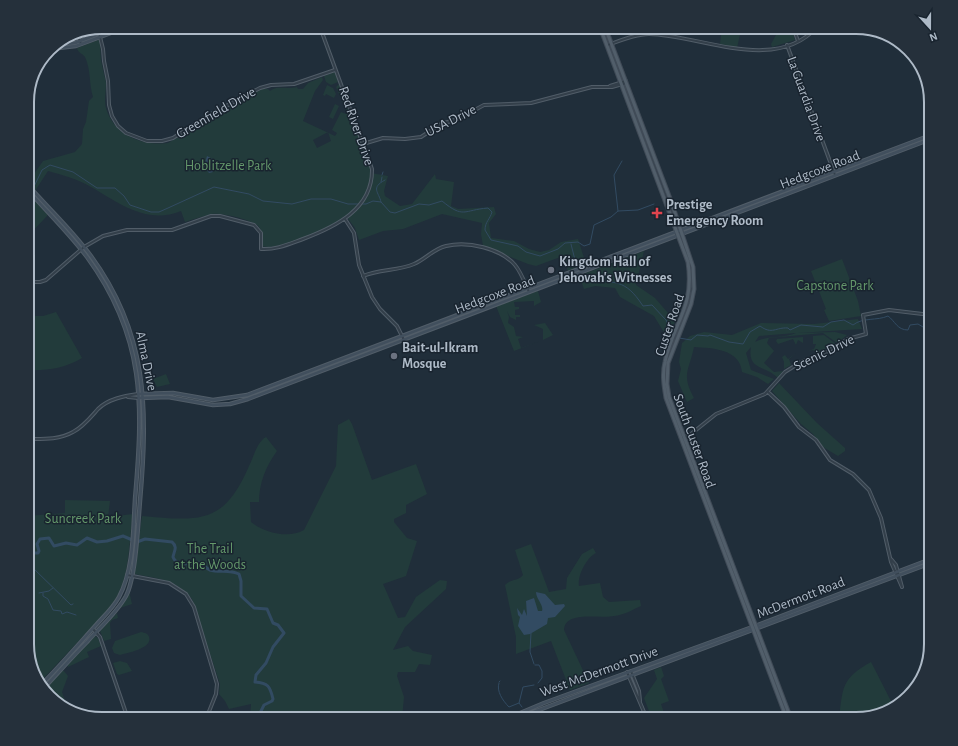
<svg xmlns="http://www.w3.org/2000/svg" width="958" height="746" font-family="'Alegreya Sans',sans-serif">
<style>
.green{fill:#223b3b;fill-rule:evenodd}
.water{fill:#324b62}
.lines{fill:none;stroke-linecap:round;stroke-linejoin:round}
.stream{stroke:#324b62;stroke-width:1}
.river{stroke:#324b62;stroke-width:3}
.tertiary-casing{stroke:#515d68;stroke-width:4}
.secondary-casing{stroke:#515d68;stroke-width:4.5}
.primary-casing{stroke:#404b57;stroke-width:5}
.tertiary{stroke:#333f4a;stroke-width:2}
.secondary{stroke:#414f5d;stroke-width:2.5}
.primary{stroke:#515e6a;stroke-width:3}
.health-dot{fill:#e0444e;stroke:#19242f;stroke-width:1.5}
.worship-dot{fill:#6b7280;stroke:#19242f;stroke-width:1.5}
.labels{text-anchor:middle;dominant-baseline:central;stroke-width:3;stroke-linejoin:round;paint-order:stroke}
.street-label{font-size:14px;fill:#aebac7;stroke:#19242f}
.park-label{font-size:14px;fill:#64986b;stroke:#19242f}
.poi-label{font-size:14px;font-weight:bold;fill:#aebac7;stroke:#19242f;text-anchor:start}
.rim{fill:none;stroke:#aebac7;stroke-width:2}
</style>
<rect width="100%" height="100%" fill="#202e3a"/>
<path class="green" d="M102 27H110L81 38 80 35Z
M722 27H747L741 30 737 48 720 44Z
M792 30 795 40 772 47 771 44 776 35Z
M98 40H100C101 49 100 57 102 65 103 71 105 77 106 83 106 91 104 101 106 108 114 136 143 146 168 143L261 89H268L270 91C278 85 286 90 297 87L298 89H303L308 83 322 77 323 80 315 91 303 121 335 136 337 133 332 130 341 112 346 114H350L369 162 371 173 388 176 384 191 385 196 400 206 412 204 435 174 436 179 454 182 451 206 458 209 494 207 496 214 489 223 491 238 514 241 529 249 540 252 549 250 561 242 578 239 586 264 568 271 563 256 536 266 528 264 483 246 481 234 482 223 442 214 403 229 383 231 359 240 355 228 346 216C334 227 277 252 262 246 262 239 263 233 259 227 254 220 220 212 212 214 203 216 194 219 185 222L181 211C147 225 119 203 91 187 78 179 62 175 48 171L31 197 47 214V216L27 237V184L43 161 75 152 82 144 83 129 86 122 89 101 93 97C89 85 91 69 85 57 82 53 78 53 77 48ZM328 132 331 141 317 148 313 140Z
M335 72 338 82 331 85 326 82 324 76Z
M339 84 349 111 347 112 336 87Z
M327 85 333 88 336 94 334 98 326 94 325 96 323 95Z
M335 104 339 106 333 119 329 117Z
M644 251 636 285 655 298 675 321 668 339 654 316 620 297 615 288 595 286 584 289 581 281H565Z
M842 259 858 301 861 316 829 321 824 310 826 309 811 271Z
M538 291 541 302 534 306V301L514 302 515 307H519V309L515 310V315H520V317H516V320L510 317 507 311 509 317 508 323 514 327 516 336 523 337 518 339 521 348 540 341V339V341L514 351 496 306Z
M56 312 82 358C66 368 46 371 27 370V316H43Z
M858 319 862 329 798 333 835 332 847 335 837 343 823 333 769 338 767 343 774 351 764 363 774 372 783 371 778 378C765 365 747 370 751 347L746 353 751 370 774 379 768 384 757 377 742 372C740 349 712 348 694 347 689 371 681 374 694 398L687 402 678 381 681 369 679 362 682 343 690 336 704 332 732 335 761 323 814 324ZM796 333C782 339 768 335 755 342L759 336Z
M545 323 553 335 543 340V329L534 325Z
M824 335 836 344 817 353 813 350 808 351 814 349 816 344H813V336Z
M803 337V343L798 340 796 345 793 339 778 344 776 341 777 339Z
M796 353 789 359 791 365 784 369V362L782 357 785 355 788 359Z
M166 374 170 384 157 387 153 379Z
M779 383 817 423 845 448V451L838 456 823 447 813 434 801 424 772 391Z
M349 419 352 424 372 480 416 464 427 494 406 505V513L394 519V522L407 538 417 541 406 576 383 584 398 618 405 617 416 597 440 580 447 581 446 589 405 627 393 650 408 646 413 651 432 655 430 665 419 664 415 672H398L397 676 404 697 402 719H250L251 704 229 709 225 701 219 694 220 684 192 599C177 580 157 578 134 574L142 516C199 521 224 525 249 466 254 456 257 442 266 437L277 451C266 466 259 483 259 502H250L251 522C264 533 289 539 304 530L336 466 338 425Z
M65 500 110 501 108 517 133 514C128 546 131 579 111 607L39 683 35 677 27 649V516L65 513Z
M531 544 549 592 566 589 567 578 582 554 593 548 596 553C587 557 577 576 579 586L600 583 603 597 609 602 640 600 641 606C632 610 624 615 614 616 600 619 565 610 564 630L589 683 570 690 551 641 516 654V637L505 585C510 579 519 581 523 575L515 550Z
M129 591 132 604 120 608Z
M117 613 118 618 112 620 110 623 111 639 104 641 100 631Z
M141 632C145 633 148 633 149 637 153 648 128 653 120 655L114 653 112 648 115 641Z
M95 636 98 638 101 646 87 652 89 657 68 667 67 665Z
M120 661 127 663 132 671 119 675 117 674 113 663Z
M871 662 894 707C881 718 856 719 839 719 843 687 841 679 871 662Z
M661 667 664 676 661 679 669 701 661 704 666 719H652L644 698 657 679 654 670Z
M61 671H64L68 676 62 692 67 707 56 703 45 690Z
M606 713 612 717 635 719H580L595 714 597 717Z"/>
<path class="water" d="M207 156 214 160 213 172 209 173 204 166Z
M536 592 545 594 555 605 564 604 565 606 555 617 548 618 547 624 530 634 524 635 518 626 520 617 518 615 517 608 522 615 524 609 527 616 526 601 534 598 538 611H542C544 605 536 599 536 592Z
M49 691 59 698 61 705 57 704 47 692Z"/>
<g class="lines">
<path class="stream" d="M382 175 383 172
M381 182 382 177
M27 201 42 170 50 165 73 172 97 188H115L124 196 130 205 151 212H159L168 208 214 187 249 194 263 201 292 204 311 199H331L348 204H366L373 201 381 202 390 212 395 213 419 204 429 205 442 201C464 219 463 210 488 208L492 212C490 219 485 222 485 230L491 240 518 246 526 252 540 256 558 249 565 243 578 242 584 246 590 244 594 225 611 217 618 211 638 210 654 204
M381 202C379 192 370 188 385 180
M618 211 614 175 622 161
M571 244 577 268
M579 273 586 279C615 284 624 277 643 306L652 305 666 320 672 332
M679 338 691 340 697 335 708 336 710 335 729 342 743 344 750 332 760 326C772 335 776 327 788 328L790 330 801 325 823 327 831 322 844 320 853 325C863 317 877 321 888 316 895 321 897 330 908 330L910 325 918 324 923 327 931 325
M32 567 71 605 73 604
M39 593 49 591 53 588
M43 593V596L48 599 53 610 61 611 62 614 67 612 76 615
M531 633 530 652 534 664
M535 665H539L542 671V678L538 683
M499 682 500 681
M499 683C496 691 503 701 509 707L519 703
M522 707 519 703 523 687 534 685
M527 718 528 719"/>
<path class="river" d="M27 553H38L39 551 37 544 40 539 49 538 54 546 66 543 77 545 87 538 97 542 107 541 123 536 137 542 145 539 172 542C178 547 174 551 173 557 177 568 190 561 199 563 204 564 205 568 210 570 219 573 229 569 239 574L241 581V596L254 608 267 609 273 623 278 625 284 633 273 647 266 663 256 675 255 682C268 683 270 686 273 699L272 701 264 705 257 719"/>
<g class="tertiary-casing">
<path id="tertiary" d="M793 27 798 41
M99 33 103 49 104 61 108 81 109 105 112 116 118 126 126 133 147 141H162L173 138 211 114 260 88 271 85 294 84 335 70
M78 36 81 44
M608 45C621 40 636 34 649 34 700 35 775 74 817 27
M787 45 835 175
M610 86 626 81
M363 144 383 138 405 139 421 137 441 124 458 119 484 105 531 103 592 87H612L626 83
M345 219 354 233 359 265 372 297 380 309 397 326 404 340
M363 276C380 269 398 271 414 264 426 259 433 249 446 246 468 241 500 248 515 265 521 272 525 283 529 292
M27 282H40L46 280 84 247 103 236 127 230H172L211 216H220L254 225 261 233V249C276 250 289 244 303 239 335 227 373 209 372 169L320 27
M768 392 784 407 799 427 816 440 830 460 853 474 869 490 881 518 891 562 902 587
M128 397 138 398
M683 438 691 434 716 414 765 394 785 372 801 362 826 352 848 339 866 334 863 315 889 310 931 315
M27 439C43 439 59 440 73 432 83 427 90 418 98 409 108 399 124 396 138 394
M891 559 896 565 902 587
M127 575 169 583 186 594 194 607 217 684 216 694 206 719
M93 629 100 637 128 719
M631 671 639 691 640 701
M627 672 647 719"/>
</g>
<g class="secondary-casing">
<path id="secondary" d="M53 45 75 43 116 27
M50 49 76 46 127 27
M27 184C48 208 72 230 91 256 148 334 148 409 140 501 138 524 136 577 126 596 116 614 100 627 87 642 72 657 58 673 44 688
M27 189C47 212 69 233 87 257 146 338 143 405 135 499 133 530 134 569 119 597 113 608 104 616 96 625 78 645 60 666 41 685
M139 394 173 393 213 400 247 395 931 135
M140 398 168 397 213 405 230 404 248 399 931 139
M506 719 544 703 755 626 931 559
M515 719 931 563"/>
</g>
<g class="primary-casing">
<path id="primary" d="M600 27 688 262C695 309 673 322 665 362 662 374 664 386 666 398L787 719
M605 27 672 204 693 267 694 289 691 304 668 363 667 384 669 397 791 719"/>
</g>
<use href="#tertiary" class="tertiary"/>
<use href="#secondary" class="secondary"/>
<use href="#primary" class="primary"/>
</g>
<path class="health-dot" d="M655 207h4v4h4v4h-4v4h-4v-4h-4v-4h4z"/>
<g class="worship-dot">
<circle cx="551" cy="270" r="4"/>
<circle cx="394" cy="356" r="4"/>
</g>
<g class="labels">
<g class="street-label">
<text transform="translate(806 99) rotate(70)">La Guardia Drive</text>
<text transform="translate(216 113) rotate(-30)">Greenfield Drive</text>
<text transform="translate(451 121) rotate(-27)">USA Drive</text>
<text transform="translate(356 126) rotate(71)">Red River Drive</text>
<text transform="translate(820 170) rotate(-21)">Hedgcoxe Road</text>
<text transform="translate(495 295) rotate(-21)">Hedgcoxe Road</text>
<text transform="translate(670 325) rotate(-71)">Custer Road</text>
<text transform="translate(824 353) rotate(-26)">Scenic Drive</text>
<text transform="translate(146 361) rotate(78)">Alma Drive</text>
<text transform="translate(694 441) rotate(70)">South Custer Road</text>
<text transform="translate(801 598) rotate(-21)">McDermott Road</text>
<text transform="translate(599 672) rotate(-20)">West McDermott Drive</text>
</g>
<g class="park-label">
<text x="228" y="166">Hoblitzelle Park</text>
<text x="835" y="286">Capstone Park</text>
<text x="83" y="519">Suncreek Park</text>
<text x="210" y="549">The Trail<tspan x="210" dy="16">at the Woods</tspan></text>
</g>
<g class="poi-label">
<text x="666" y="205">Prestige<tspan x="666" dy="16">Emergency Room</tspan></text>
<text x="559" y="262">Kingdom Hall of<tspan x="559" dy="16">Jehovah's Witnesses</tspan></text>
<text x="402" y="348">Bait-ul-Ikram<tspan x="402" dy="16">Mosque</tspan></text>
</g>
</g>
<path d="M0 0H958V746H0ZM102 34H856A68 68 0 0 1 924 102V644A68 68 0 0 1 856 712H102A68 68 0 0 1 34 644V102A68 68 0 0 1 102 34Z" fill="#25303b" fill-rule="evenodd"/>
<path class="rim" d="M102 34H856A68 68 0 0 1 924 102V644A68 68 0 0 1 856 712H102A68 68 0 0 1 34 644V102A68 68 0 0 1 102 34Z"/>
<g transform="translate(930 28) rotate(159)" stroke="#19242f" stroke-width="3" paint-order="stroke">
<path d="M0-3L7 15L0 10L-7 15Z" fill="#aebac7"/>
<text y="-6" font-size="11" font-weight="bold" text-anchor="middle" fill="#aebac7">N</text>
</g>
</svg>
